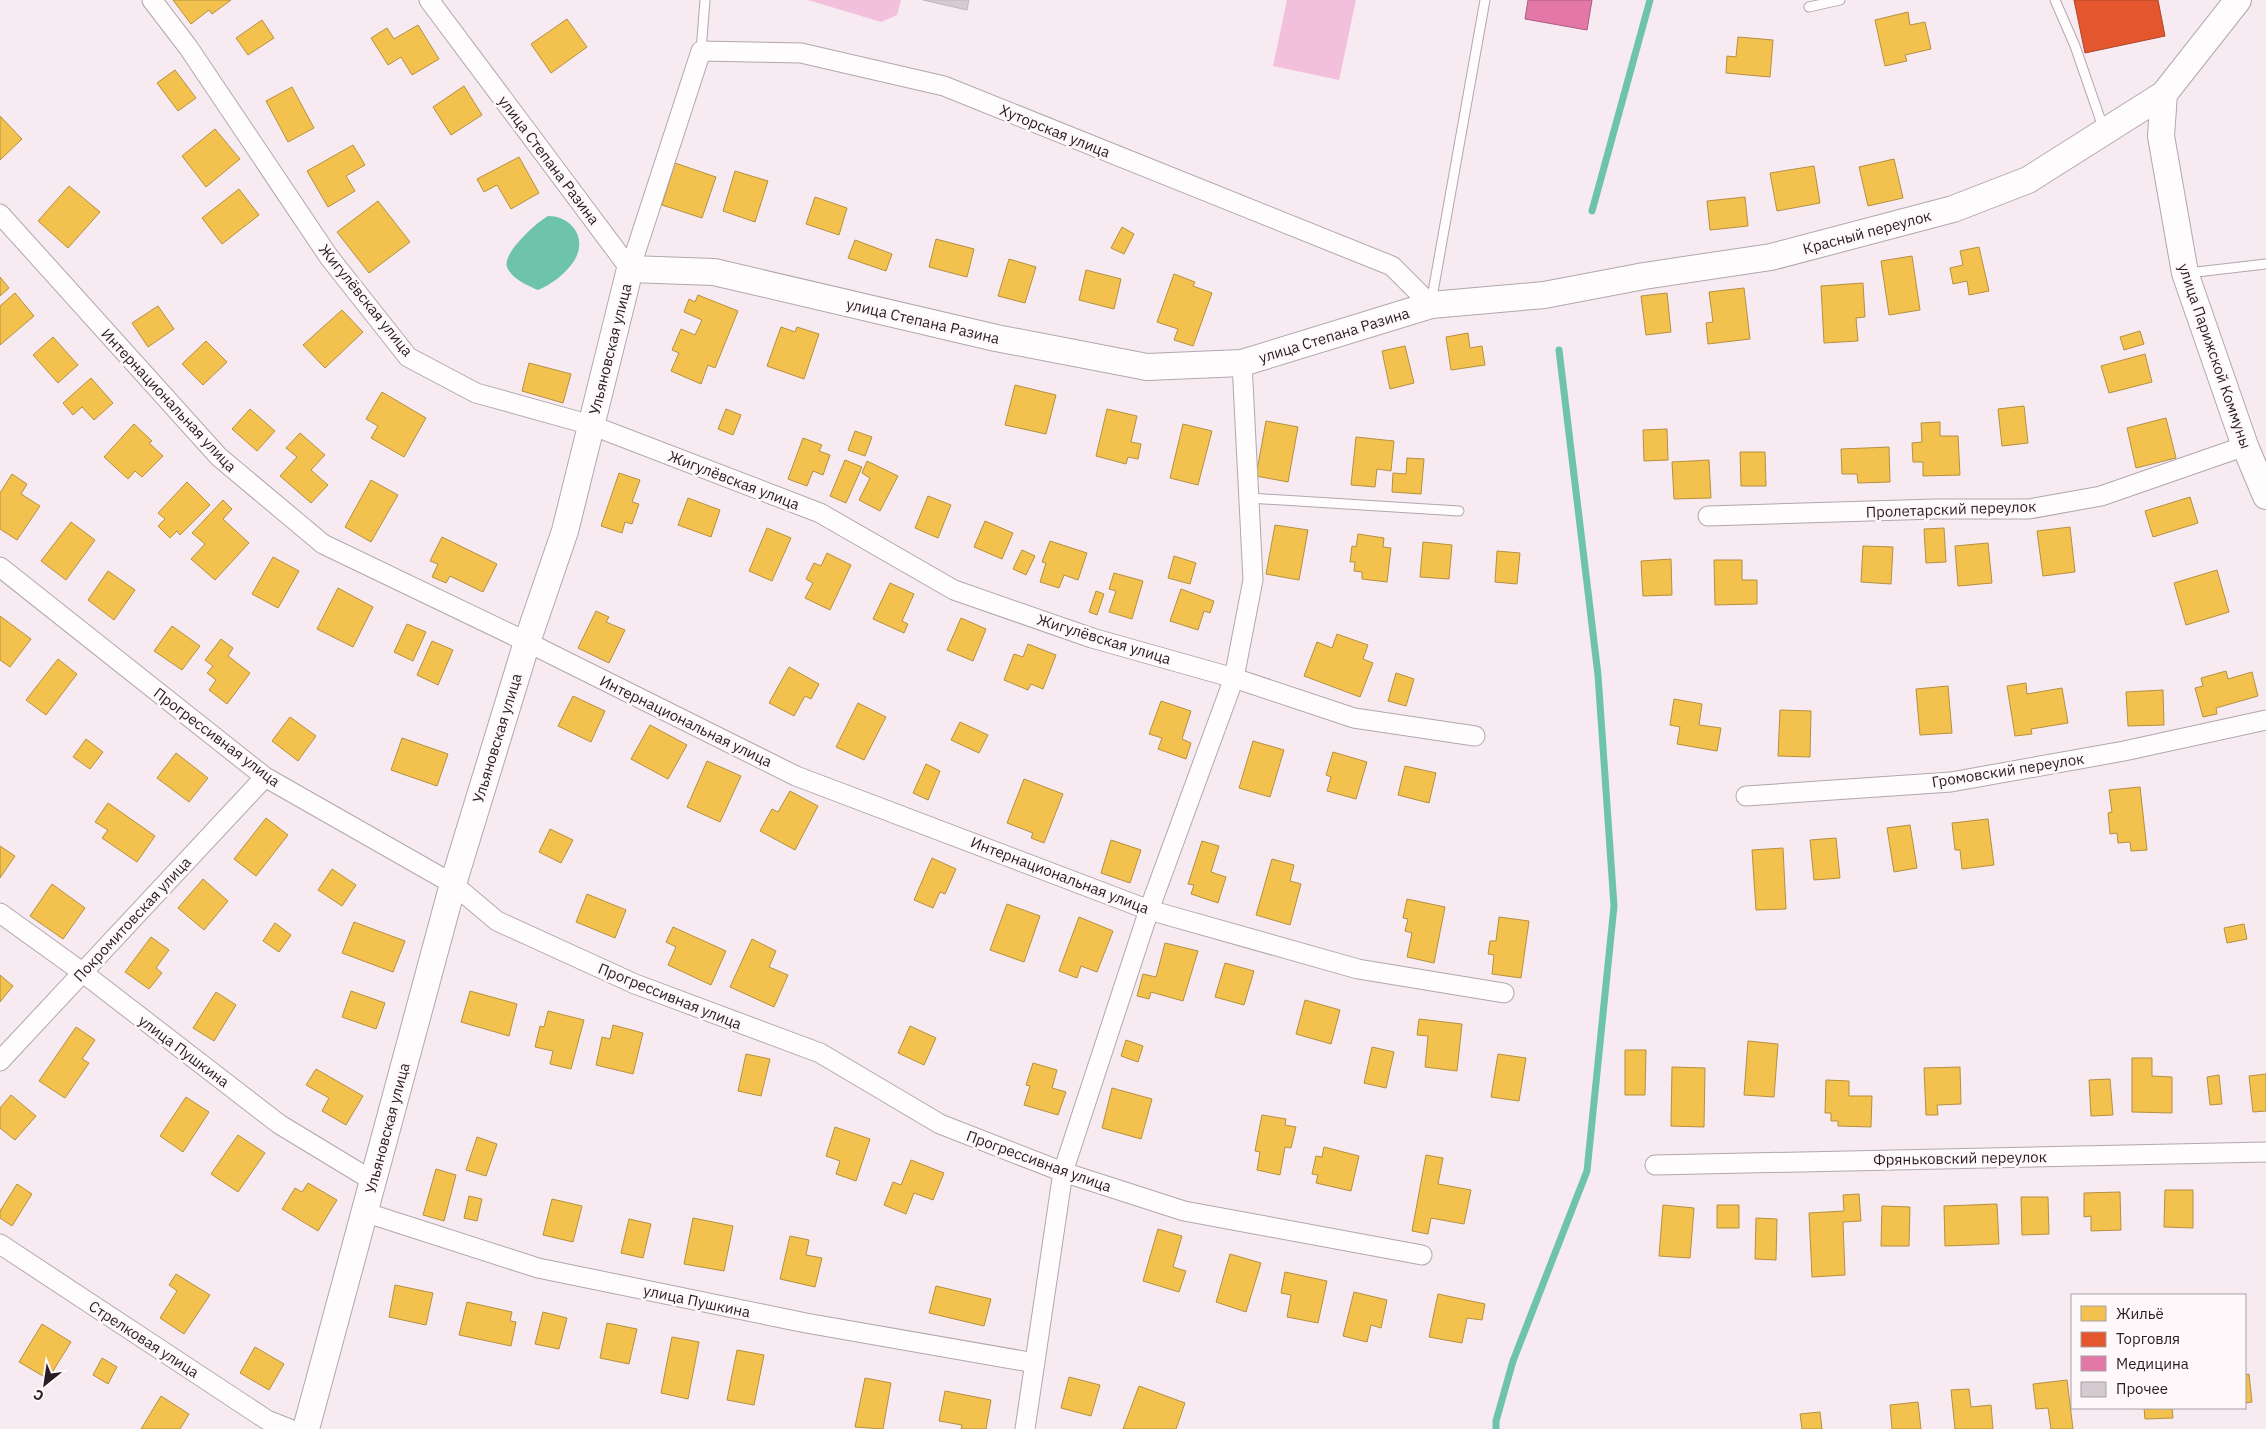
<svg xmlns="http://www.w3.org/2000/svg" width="2266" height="1429" font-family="'IBM Plex Sans',sans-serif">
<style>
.green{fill:#f2c0dd}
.water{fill:#6ec4ab}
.homes{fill:#f2c14e;stroke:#b59041}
.shops{fill:#e4572e;stroke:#ab462a}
.health{fill:#e377a8;stroke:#ab5c80}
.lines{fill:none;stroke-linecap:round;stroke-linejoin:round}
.stream{stroke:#6ec4ab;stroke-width:7}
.building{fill:#d4cacf;stroke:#c2b7bd}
.lane-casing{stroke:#b2a7ad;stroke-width:11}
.street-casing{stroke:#b2a7ad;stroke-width:21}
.secondary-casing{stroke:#b2a7ad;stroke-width:28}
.lane{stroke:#fefcfd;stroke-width:9}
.street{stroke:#fefcfd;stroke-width:19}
.secondary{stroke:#fefcfd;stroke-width:26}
.labels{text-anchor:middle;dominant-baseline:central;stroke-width:5;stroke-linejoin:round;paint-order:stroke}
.street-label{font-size:15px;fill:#271d22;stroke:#fef8fb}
</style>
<rect width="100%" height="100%" fill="#f7eaf1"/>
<path class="green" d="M808 0H901L897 15 881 22Z
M1287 0H1356L1339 80 1273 66Z"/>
<path class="water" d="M548 216C572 216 588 239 574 261 566 273 551 285 538 290 528 286 511 278 507 267 502 253 537 222 548 216Z"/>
<path class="homes" d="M173 0H231L212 14 209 10 191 24Z
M1908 12 1910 25 1925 22 1931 49 1905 55 1907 61 1885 66 1875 20Z
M567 19 587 47 551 73 531 44Z
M262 20 274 38 248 55 236 38Z
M418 25 439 59 412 75 401 57 388 65 371 38 387 28 394 39Z
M1738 37 1773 40 1770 77 1726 73 1727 56 1736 57Z
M175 70 196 98 178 111 157 83Z
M464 86 482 115 451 135 433 107Z
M292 87 314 128 288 142 266 101Z
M0 116 22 139 0 160Z
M215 129 240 159 206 187 182 156Z
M353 145 365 165 346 176 355 191 328 207 307 171Z
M519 157 539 193 511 209 497 185 484 192 477 179Z
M1894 159 1903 198 1868 206 1859 167Z
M675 163 716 177 702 218 662 205Z
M1814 166 1820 203 1777 211 1770 173Z
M735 171 768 181 755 222 723 211Z
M69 186 100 212 68 248 38 221Z
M239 189 259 215 222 244 202 218Z
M815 197 847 208 839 235 806 224Z
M1745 197 1748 226 1710 230 1707 201Z
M378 201 410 242 369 273 337 232Z
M1122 227 1134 234 1124 254 1111 248Z
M936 239 974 249 967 277 929 267Z
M855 240 892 254 886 271 848 258Z
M1979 247 1989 291 1969 295 1967 281 1953 284 1950 268 1963 265 1960 251Z
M1912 256 1920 310 1889 315 1881 261Z
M1009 259 1036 267 1025 303 998 296Z
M1086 270 1121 279 1114 309 1079 300Z
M1174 274 1195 282 1193 286 1212 293 1193 346 1174 340 1178 329 1157 322Z
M0 277 9 288 0 296Z
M1863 283 1865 317 1856 318 1858 341 1824 343 1821 286Z
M1744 288 1750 339 1708 344 1706 323 1713 322 1709 292Z
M15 293 34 316 0 345V306Z
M1667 293 1671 332 1646 335 1641 296Z
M698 295 738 311 715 368 708 365 701 384 671 371 679 353 672 350 681 329 695 335 702 320 684 312 689 299 695 302Z
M158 306 174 329 148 347 132 323Z
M342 310 363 332 325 368 303 345Z
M781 327 795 332 797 327 819 334 804 379 767 366Z
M2140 331 2144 344 2124 350 2120 337Z
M1468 333 1470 348 1482 346 1485 365 1451 370 1446 337Z
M53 337 78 365 58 383 33 355Z
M206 341 227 362 203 385 182 364Z
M1405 346 1414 383 1390 389 1382 351Z
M2145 354 2152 382 2109 393 2101 366Z
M529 363 571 374 563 403 522 391Z
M91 378 113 403 94 420 82 407 73 415 63 403Z
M1015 385 1056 395 1046 434 1005 425Z
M382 392 426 418 404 457 371 438 378 426 366 419Z
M2024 406 2028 443 2002 446 1998 409Z
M250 409 275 431 257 451 232 429Z
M726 409 741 415 733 435 718 429Z
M1107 409 1137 416 1131 442 1141 444 1138 459 1128 457 1126 464 1096 456Z
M2166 418 2176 458 2136 468 2127 428Z
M1266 421 1298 427 1288 482 1256 476Z
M1940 422V436H1958L1960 475 1923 476V462H1913L1912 443 1922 442 1921 423Z
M134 424 152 441 149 443 163 456 142 477 135 471 128 479 104 457Z
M1183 424 1212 431 1198 485 1170 478Z
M1667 429 1668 460 1644 461 1643 430Z
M855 431 872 437 865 456 848 450Z
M300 433 325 455 311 470 328 485 311 503 280 476 297 457 286 448Z
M1356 437 1394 441 1391 471 1377 469 1375 487 1351 485Z
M803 438 822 445 819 451 830 455 823 475 813 471 807 486 788 479Z
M1889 447 1890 482 1858 483 1857 474H1842L1841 449Z
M1740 452H1765L1766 486H1741Z
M1407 458 1424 459 1421 494 1392 492 1393 473 1406 474Z
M845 460 862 467 846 503 830 496Z
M1709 460 1711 498 1674 499 1672 462Z
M867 461 898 476 880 511 859 500 870 478 862 473Z
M619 473 640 480 632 502 639 504 632 524 625 522 622 533 601 526Z
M12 474 27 484 21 494 40 506 17 540 0 529V493Z
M371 480 398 495 371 542 345 527Z
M187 482 210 505 180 535 177 531 170 538 158 526 165 519 158 513Z
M928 496 951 505 938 538 915 528Z
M2190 497 2198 523 2153 537 2145 511Z
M688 498 720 510 711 537 678 525Z
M223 500 232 509 223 519 249 543 215 580 191 559 205 544 192 533Z
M985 521 1013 533 1002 559 974 547Z
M71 522 95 540 66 580 41 561Z
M1275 525 1308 530 1299 580 1266 574Z
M2070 527 2075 572 2043 576 2037 531Z
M767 528 791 538 772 581 749 571Z
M1944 528 1946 562 1926 563 1924 529Z
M1358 534 1384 538 1383 547 1391 548 1387 582 1362 579V572L1354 571 1355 562H1350L1352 546 1356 547Z
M442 537 497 564 483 592 450 576 446 583 432 577 438 564 430 561Z
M1050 541 1087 553 1078 580 1064 575 1059 588 1040 582 1046 563 1042 562Z
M1423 542 1452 545 1449 579 1420 577Z
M1988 543 1992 583 1958 586 1955 546Z
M1863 546 1893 547 1891 584 1861 582Z
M1022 550 1035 556 1026 575 1013 569Z
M1497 551 1520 553 1517 584 1495 582Z
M827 553 851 565 830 610 805 598 813 583 806 579 814 563 821 566Z
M1174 556 1196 563 1190 584 1168 578Z
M273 557 299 571 278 608 252 594Z
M1671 559 1672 595 1643 596 1641 561Z
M1714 560H1742V580H1757V604L1715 605Z
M2217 570 2229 612 2186 625 2174 583Z
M108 571 135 590 114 620 88 600Z
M1114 573 1143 581 1132 619 1109 612 1116 591 1109 589Z
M890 583 914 594 902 621 908 624 904 633 873 619Z
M338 588 373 607 353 647 317 629Z
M1181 589 1214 601 1210 613 1204 611 1198 630 1170 621Z
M1096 591 1104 594 1097 615 1089 612Z
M596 611 609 617 606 622 625 630 609 663 578 648Z
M0 616 31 639 10 667 0 660Z
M961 618 986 629 973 661 947 650Z
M407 624 426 632 413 661 394 652Z
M172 626 200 646 182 670 154 651Z
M1337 634 1368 645 1363 659 1373 663 1360 697 1304 676 1317 642 1332 648Z
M221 639 233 648 228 656 250 673 227 704 209 690 216 680 207 673 213 666 205 660Z
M432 641 453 650 438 685 417 675Z
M1028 644 1056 655 1043 689 1031 684 1028 690 1004 680 1014 654 1023 657Z
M58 659 77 674 46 715 26 700Z
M789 667 819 684 811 699 805 696 794 716 769 703Z
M2226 671 2228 679 2252 672 2258 696 2216 708 2217 714 2203 717 2195 688 2203 686 2201 678Z
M1396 673 1414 679 1406 706 1388 701Z
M2026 683 2027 694 2062 688 2068 723 2031 729 2032 734 2015 736 2007 686Z
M1948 686 1952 733 1920 735 1916 689Z
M2163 690 2164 725 2128 726 2126 692Z
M573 696 605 711 591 742 558 726Z
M1674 699 1702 704 1699 725 1721 728 1717 751 1677 744 1680 727 1670 725Z
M1161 701 1191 711 1182 739 1191 743 1186 759 1158 749 1162 738 1149 734Z
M858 703 886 717 864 760 836 747Z
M1780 710 1811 711 1810 757 1778 756Z
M290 717 316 736 298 761 272 741Z
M960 722 988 735 979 753 951 740Z
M650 725 687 745 668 779 631 759Z
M402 738 448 754 437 786 391 770Z
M86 739 103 752 90 769 73 757Z
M1253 741 1284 750 1270 797 1239 788Z
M1333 752 1367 762 1356 799 1327 791 1331 777 1326 775Z
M176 753 208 778 189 802 157 778Z
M707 761 741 776 720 822 687 807Z
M926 764 940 771 928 800 913 793Z
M1405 766 1436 773 1429 803 1398 795Z
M1024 779 1063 794 1044 843 1031 838 1033 833 1007 823Z
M2140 787 2147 850 2131 851 2130 842 2118 843 2117 833 2110 834 2108 813 2112 812 2109 790Z
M790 791 818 806 795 850 760 831 772 809 778 812Z
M108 803 155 836 137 862 102 838 108 830 95 822Z
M266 818 288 835 256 876 234 859Z
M1988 819 1994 865 1962 869 1960 850H1955L1952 823Z
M1910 825 1917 868 1894 872 1887 828Z
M550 829 573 840 561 863 539 852Z
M1836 838 1840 878 1814 880 1810 840Z
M1111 840 1141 850 1130 883 1101 873Z
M1202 841 1219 846 1211 872 1226 877 1218 903 1191 894 1194 885 1188 884Z
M0 846 15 856 0 878Z
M1783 848 1786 909 1756 910 1752 850Z
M932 858 956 869 945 894 940 892 933 908 914 900Z
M1272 859 1294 865 1290 881 1301 884 1290 925 1256 915Z
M332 869 356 885 342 906 318 890Z
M203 879 228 901 204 930 178 908Z
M52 884 85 908 63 939 30 916Z
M587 894 626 910 615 938 576 922Z
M1407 899 1445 907 1434 963 1407 957 1412 933 1405 931 1408 919 1403 918Z
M1007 904 1040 916 1024 962 990 950Z
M1079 917 1113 931 1097 972 1081 966 1077 978 1059 971Z
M1499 917 1529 921 1521 978 1492 974 1494 955 1488 954 1490 941H1496Z
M354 922 405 941 393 972 342 953Z
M275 923 291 935 279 952 263 941Z
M2244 924 2247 939 2227 943 2224 928Z
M673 927 726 951 711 985 668 965 676 947 666 942Z
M151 937 169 950 156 968 162 973 149 989 125 972Z
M752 939 776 951 769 967 788 975 774 1007 730 987Z
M1165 943 1198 951 1183 1001 1151 992 1149 999 1137 996 1143 974 1156 977Z
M1225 963 1254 971 1244 1005 1215 997Z
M0 975 13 986 0 1002Z
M351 991 385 1003 376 1029 342 1017Z
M470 991 517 1004 509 1036 461 1022Z
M216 992 236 1005 214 1041 193 1028Z
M1305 1000 1340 1010 1331 1044 1296 1034Z
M548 1011 584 1020 571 1069 550 1064 553 1051 535 1047 540 1026 544 1027Z
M1419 1019 1462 1024 1457 1071 1425 1067 1428 1036 1417 1035Z
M613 1025 643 1033 633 1074 596 1065 602 1037 610 1039Z
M910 1026 936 1038 924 1065 898 1053Z
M76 1027 95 1040 82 1059 89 1063 65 1098 39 1081Z
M1126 1040 1143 1046 1138 1062 1121 1056Z
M1748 1041 1778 1044 1774 1097 1744 1095Z
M1372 1047 1394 1052 1386 1088 1364 1083Z
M1625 1050H1646L1645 1095H1625Z
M746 1054 770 1059 761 1096 738 1091Z
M1498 1054 1526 1058 1519 1101 1491 1097Z
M2132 1058H2152V1076L2172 1077V1113L2132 1112Z
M1033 1063 1057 1070 1052 1088 1066 1092 1058 1115 1024 1105 1030 1086 1026 1085Z
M1672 1067 1705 1068 1704 1127 1671 1126Z
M1960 1067 1961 1104 1937 1105 1938 1115H1926L1924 1068Z
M316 1069 363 1096 346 1125 322 1111 329 1098 306 1085Z
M2266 1074V1111L2253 1112 2249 1076Z
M2219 1075 2222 1104 2210 1105 2207 1077Z
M2110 1079 2113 1115 2091 1116 2089 1080Z
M1826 1080 1849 1081V1096H1872L1871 1127 1838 1126V1121H1831V1113H1825Z
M1112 1088 1152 1099 1141 1139 1102 1128Z
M11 1095 36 1116 15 1140 0 1128V1108Z
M186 1097 209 1112 183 1152 160 1136Z
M1262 1115 1286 1119 1285 1125 1296 1127 1291 1148 1285 1147 1280 1175 1257 1170 1260 1152 1255 1151Z
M835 1127 870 1139 856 1181 836 1174 840 1161 826 1156Z
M238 1135 265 1153 238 1192 211 1174Z
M477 1137 497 1144 486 1176 466 1170Z
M1324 1147 1359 1156 1351 1191 1316 1183 1318 1175 1312 1174 1316 1156 1322 1157Z
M1426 1155 1443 1158 1438 1184 1471 1190 1464 1224 1431 1218 1428 1234 1412 1231Z
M911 1160 944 1173 933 1200 914 1193 906 1214 884 1205 893 1182 901 1185Z
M436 1169 456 1175 444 1221 423 1215Z
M308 1183 337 1200 318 1231 282 1209 295 1188 302 1192Z
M17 1184 32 1194 12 1226 0 1218V1211Z
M2165 1190H2193V1228L2164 1227Z
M2120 1192 2121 1230 2091 1231V1216L2084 1217V1193Z
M1859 1194 1861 1221 1843 1222 1845 1275 1812 1277 1809 1213 1844 1211 1843 1195Z
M469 1196 482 1199 477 1221 464 1218Z
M2021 1197H2048L2049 1234 2022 1235Z
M552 1199 582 1206 573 1242 543 1235Z
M1997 1204 1999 1244 1945 1246 1944 1206Z
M1663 1205 1694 1208 1690 1258 1659 1256Z
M1717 1205H1739V1228H1717Z
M1882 1206 1910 1207 1909 1246H1881Z
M693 1218 733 1226 724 1271 684 1264Z
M1756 1218 1777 1219 1776 1260 1755 1259Z
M629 1219 651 1224 643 1258 621 1253Z
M1158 1229 1182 1236 1173 1267 1186 1271 1179 1292 1143 1281Z
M790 1236 809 1240 806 1255 822 1258 815 1287 780 1279Z
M1230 1254 1261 1263 1246 1312 1216 1302Z
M1285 1272 1327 1281 1318 1323 1287 1317 1291 1295 1281 1293Z
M176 1274 210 1295 184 1334 160 1318 177 1291 169 1285Z
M395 1285 433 1293 426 1325 389 1317Z
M936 1286 991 1299 984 1326 929 1313Z
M1354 1292 1387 1300 1381 1328 1371 1325 1367 1342 1343 1336Z
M1438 1294 1485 1304 1482 1320 1467 1318 1462 1343 1429 1337Z
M467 1302 512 1312 510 1321 516 1322 511 1346 459 1335Z
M543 1312 567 1318 559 1349 535 1344Z
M607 1323 637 1329 629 1364 600 1358Z
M42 1324 71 1342 48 1379 19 1362Z
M672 1337 699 1342 688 1399 661 1393Z
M255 1347 284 1364 269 1390 240 1373Z
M737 1350 764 1355 754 1405 727 1400Z
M102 1358 117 1367 108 1384 93 1375Z
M2249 1374 2252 1402 2245 1403V1375Z
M1069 1377 1100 1385 1091 1416 1061 1408Z
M865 1378 891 1383 883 1429 855 1427Z
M2067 1380 2073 1429H2051L2048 1408 2036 1409 2033 1384Z
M1139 1386 1185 1403 1176 1429H1123Z
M1969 1389 1971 1407 1991 1405 1993 1429H1955L1951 1390Z
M945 1391 991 1400 986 1429H961L962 1425 939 1421Z
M161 1396 189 1414 180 1429H141Z
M1918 1402 1921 1429H1892L1890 1405Z
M2144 1408H2172L2173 1418 2145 1419Z
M1820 1412 1822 1429H1802L1800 1414Z"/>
<path class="shops" d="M2074 0H2158L2165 36 2085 53Z"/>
<path class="health" d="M1528 0H1592L1587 30 1525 19Z"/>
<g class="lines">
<path class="stream" d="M1592 211 1650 0
M1496 1429V1421L1513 1361 1587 1171 1614 906 1598 675 1559 350"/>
</g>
<path class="building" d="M923 0H969L967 10Z"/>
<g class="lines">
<g class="lane-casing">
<path id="lane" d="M2055 0 2075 46 2104 130
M1809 7 1840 0
M701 51 705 0
M2188 273 2266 264
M1431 303 1485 0
M1249 498 1459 511"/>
</g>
<g class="street-casing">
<path id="street" d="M152 0 188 47 329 257 408 357 476 393 591 425 820 513 954 590 1092 638 1234 678 1354 718 1475 736
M429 0 630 269
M0 214 219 457 323 544 527 642 796 776 1149 910 1358 969 1504 993
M630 269 701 51 801 53 944 86 1392 266 1431 305
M1708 516 1936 509H2029L2101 496 2245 446
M0 567 265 777 453 884 497 921 635 984 820 1053 940 1124 1063 1172 1184 1211 1422 1255
M1746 796 1951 782 2124 751 2266 720
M0 913 82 972 279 1124 373 1181
M0 1061 265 777
M1655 1165 2266 1152
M364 1212 538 1268 806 1323 1035 1363
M0 1244 267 1420 290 1429
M1025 1429 1063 1172 1149 910 1234 678 1253 580 1242 363"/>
</g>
<g class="secondary-casing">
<path id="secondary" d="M2238 0 2164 94 2161 136 2185 273 2245 446 2266 496
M306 1429 453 884 527 642 565 531 630 269 714 272 996 338 1147 367 1242 363 1431 305 1544 295 1644 276 1771 257 1953 209 2028 180 2164 94"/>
</g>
<use href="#lane" class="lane"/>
<use href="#street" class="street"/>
<use href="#secondary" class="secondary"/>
</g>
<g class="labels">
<g class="street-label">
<text transform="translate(1055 131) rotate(22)">Хуторская улица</text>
<text transform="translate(549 160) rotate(53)">улица Степана Разина</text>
<text transform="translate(1867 232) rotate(-15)">Красный переулок</text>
<text transform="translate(366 300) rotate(51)">Жигулёвская улица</text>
<text transform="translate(923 321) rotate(13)">улица Степана Разина</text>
<text transform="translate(1334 335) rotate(-17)">улица Степана Разина</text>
<text transform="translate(610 349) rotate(-76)">Ульяновская улица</text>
<text transform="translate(2215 356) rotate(71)">улица Парижской Коммуны</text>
<text transform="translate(169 400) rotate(47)">Интернациональная улица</text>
<text transform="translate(734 480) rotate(21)">Жигулёвская улица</text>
<text transform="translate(1951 509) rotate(-2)">Пролетарский переулок</text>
<text transform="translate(1104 639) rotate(17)">Жигулёвская улица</text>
<text transform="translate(686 721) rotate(26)">Интернациональная улица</text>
<text transform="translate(217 737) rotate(37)">Прогрессивная улица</text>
<text transform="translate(497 738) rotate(-73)">Ульяновская улица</text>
<text transform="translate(2008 770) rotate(-9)">Громовский переулок</text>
<text transform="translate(1060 875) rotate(21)">Интернациональная улица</text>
<text transform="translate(132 919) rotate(-47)">Покромитовская улица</text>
<text transform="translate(670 996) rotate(22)">Прогрессивная улица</text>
<text transform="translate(184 1051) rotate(37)">улица Пушкина</text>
<text transform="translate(387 1128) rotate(-75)">Ульяновская улица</text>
<text transform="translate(1960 1158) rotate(-1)">Фряньковский переулок</text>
<text transform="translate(1039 1161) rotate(20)">Прогрессивная улица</text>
<text transform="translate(697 1301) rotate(12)">улица Пушкина</text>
<text transform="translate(144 1339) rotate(33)">Стрелковая улица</text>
</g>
</g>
<rect x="2071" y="1294" width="175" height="115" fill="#fef8fb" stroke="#a8a0a4"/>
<rect x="2081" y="1306" width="25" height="15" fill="#f2c14e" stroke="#a8a0a4"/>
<text x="2116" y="1319" font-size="15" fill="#271d22">Жильё</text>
<rect x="2081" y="1332" width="25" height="15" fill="#e4572e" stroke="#a8a0a4"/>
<text x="2116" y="1344" font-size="15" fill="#271d22">Торговля</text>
<rect x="2081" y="1356" width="25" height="15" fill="#e377a8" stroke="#a8a0a4"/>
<text x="2116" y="1369" font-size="15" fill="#271d22">Медицина</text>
<rect x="2081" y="1382" width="25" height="15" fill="#d4cacf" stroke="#a8a0a4"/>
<text x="2116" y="1394" font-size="15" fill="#271d22">Прочее</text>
<g transform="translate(45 1384) rotate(210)" stroke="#fef8fb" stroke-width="4" paint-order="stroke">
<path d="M0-4L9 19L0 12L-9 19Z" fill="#271d22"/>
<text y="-8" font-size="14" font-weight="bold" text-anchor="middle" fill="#271d22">С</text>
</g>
</svg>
